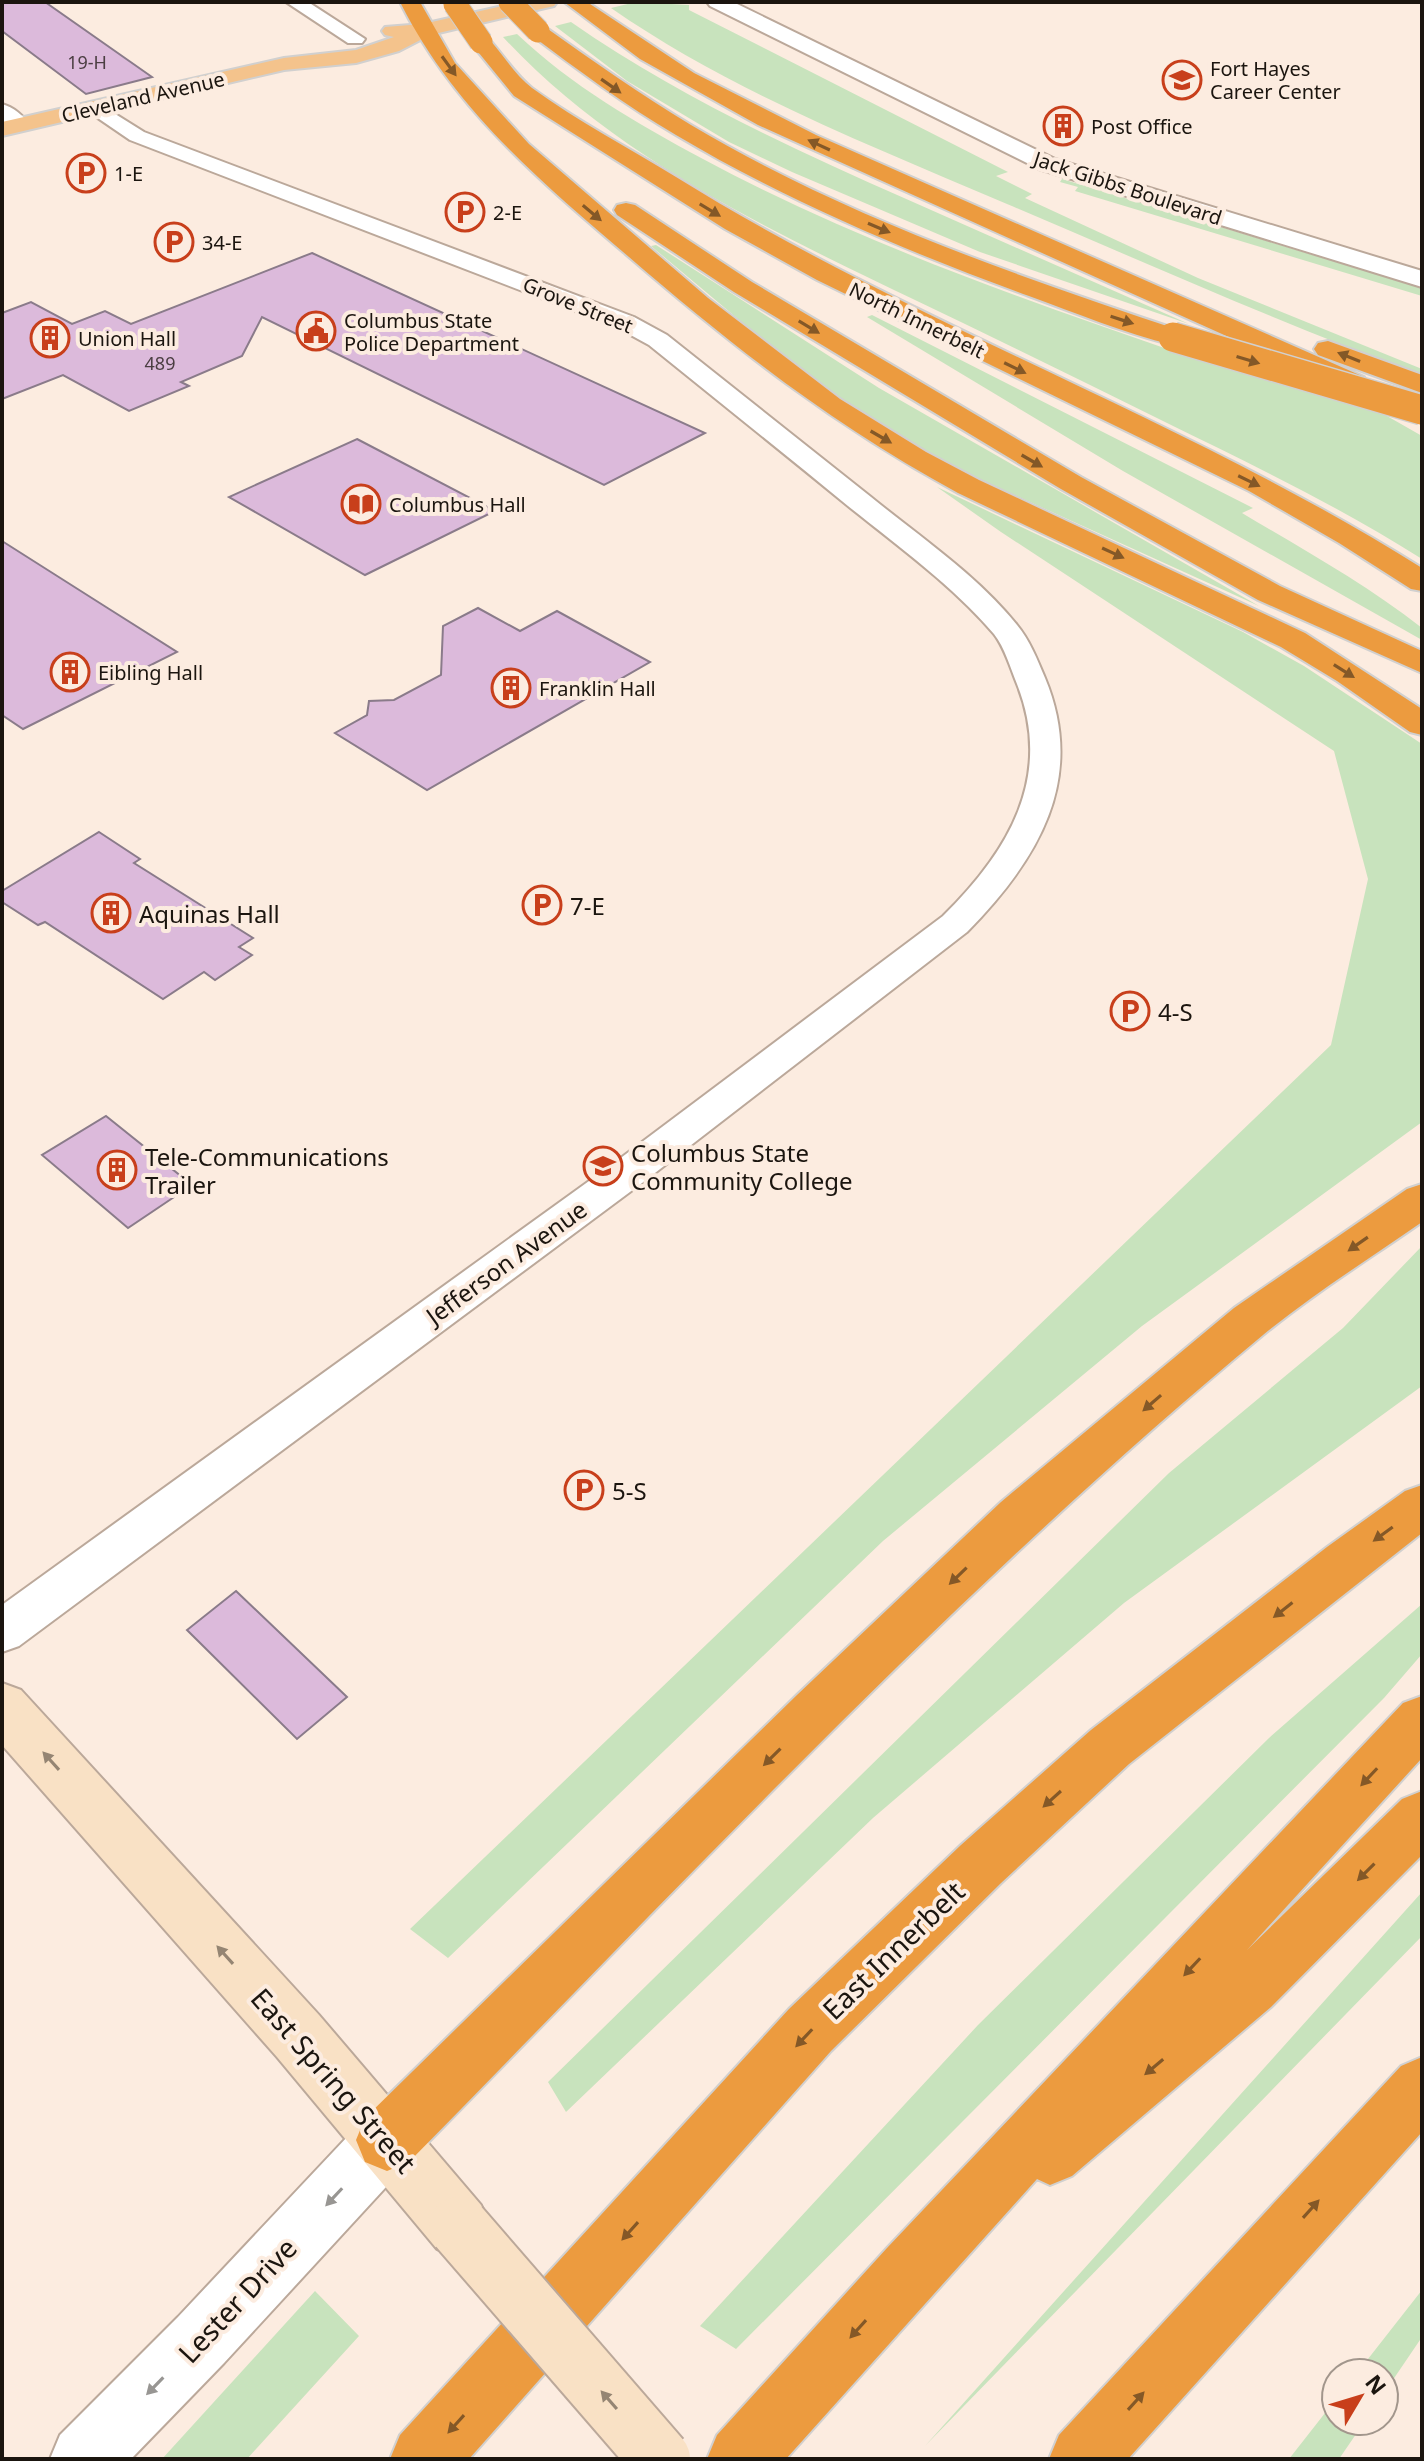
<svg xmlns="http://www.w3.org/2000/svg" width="1424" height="2461" font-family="'Noto Sans',sans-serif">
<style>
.green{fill:#c8e3bd}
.building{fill:#dcbadb;stroke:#8a7b8a;stroke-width:2}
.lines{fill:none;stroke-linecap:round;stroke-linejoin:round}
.minor-casing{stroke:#bba89a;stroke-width:4}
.tertiary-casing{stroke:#bba89a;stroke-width:4}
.secondary-casing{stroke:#bba89a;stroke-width:4}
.primary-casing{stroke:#d1d0cf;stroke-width:4}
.motorway-casing{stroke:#d1d0cf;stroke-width:4}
.minor{fill:#fff;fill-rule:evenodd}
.tertiary{fill:#fff;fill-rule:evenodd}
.secondary{fill:#f9e1c5;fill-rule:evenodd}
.primary{fill:#f4c38c;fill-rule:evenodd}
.motorway{fill:#ec9b3f;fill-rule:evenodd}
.secondary-bridge-casing{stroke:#bba89a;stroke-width:64;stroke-linecap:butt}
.motorway-bridge-far1-casing{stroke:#d1d0cf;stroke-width:25;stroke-linecap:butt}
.motorway-bridge-casing{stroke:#d1d0cf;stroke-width:32;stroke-linecap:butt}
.secondary-bridge{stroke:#f9e1c5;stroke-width:60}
.motorway-bridge-far1{stroke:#ec9b3f;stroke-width:23}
.motorway-bridge{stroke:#ec9b3f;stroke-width:29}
.oneway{fill:#845827}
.oneway2{fill:#958573}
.oneway3{fill:#989693}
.labels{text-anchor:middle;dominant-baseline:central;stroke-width:8;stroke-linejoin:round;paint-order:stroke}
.far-number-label{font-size:18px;fill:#4b3e42}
.far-poi-label{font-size:20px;fill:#1b150f;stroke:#fcece0;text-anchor:start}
.far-street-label{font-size:20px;fill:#1b150f;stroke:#fcece0}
.poi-label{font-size:24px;fill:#1b150f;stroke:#fcece0;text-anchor:start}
.street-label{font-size:24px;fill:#1b150f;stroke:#fcece0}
.near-street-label{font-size:28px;fill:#1b150f;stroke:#fcece0}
</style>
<rect width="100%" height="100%" fill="#fcece0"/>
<path class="green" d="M636 2 689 5V10L1008 172 996 176 1032 194 1025 198 1198 278 1422 369V375C1282 324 1144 262 1007 204 872 146 732 92 611 8Z
M571 22C674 94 789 147 904 198 999 240 1094 282 1189 324L980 252 792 172 729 142 627 81 555 26Z
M517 34C572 86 636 123 703 159 852 239 1011 295 1170 350L1203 330 1373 408 1422 436V559C1340 507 1253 465 1165 422 1082 381 999 340 915 300 769 230 614 157 503 37Z
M1062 179 1422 288V296L1075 191 1078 187 1060 182Z
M656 245 879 388 1259 606 955 468 905 439 844 401 781 355 651 246Z
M872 315 1253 508 1242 513C1304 550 1366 584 1422 628V640L1123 471 867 317Z
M937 487 1243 632 1304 666 1422 744V1122L1142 1326 883 1541 448 1958 410 1929 1331 1045 1368 879 1334 751 1001 532Z
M1422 1246V1386L1124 1603 873 1818 566 2112 548 2082 1169 1473 1343 1328Z
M1422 1604V1654L1384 1698 736 2349 700 2326 978 2025 1269 1738Z
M1422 1892V1936L925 2446Z
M1422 2290V2337L1384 2393V2373H1357Z
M315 2291 359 2336 247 2459H162Z
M1336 2399V2421H1365L1339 2459H1289Z"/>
<path class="building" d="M2 2H45L152 77 86 94 2 31Z
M312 253 705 433 604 485 262 317 242 356 181 382 189 386 129 411 63 375 2 399V313L31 302 72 324 105 311 131 324Z
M357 439 495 511 365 575 229 497Z
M2 541 106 607 177 652 23 729 2 715Z
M478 608 520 631 557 611 650 662 427 790 335 733 367 715 369 701 394 700 441 675 443 626Z
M99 832 140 859 134 863 253 938 239 947 252 955 215 980 204 972 163 999 45 922 38 925 2 902V891Z
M106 1116 192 1185 128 1228 42 1155Z
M236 1591 347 1697 297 1739 187 1630Z"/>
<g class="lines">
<g class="minor-casing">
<path id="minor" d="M286 2H308L365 39 362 43H348Z
M96 102 144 132 634 317 667 335C735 389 803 443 871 497 920 537 977 575 1017 625 1030 641 1037 659 1045 678 1087 779 1038 860 967 932L642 1183 19 1646 2 1652V1605L614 1163 943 916C1008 852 1054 777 1017 684 1010 667 1005 648 994 634 952 585 898 546 848 506 782 452 716 399 649 345L616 327 130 140 89 112 86 108 89 104Z
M2 104C13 107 24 116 30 125L27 129H13L2 120Z"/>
</g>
<g class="tertiary-casing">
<path id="tertiary" d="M707 2H733L1055 159 1422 271V287L1039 169 710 6Z
M387 2109 409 2118 418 2140 409 2162 224 2363 131 2459H50L60 2435 178 2317 365 2118Z"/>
</g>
<g class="secondary-casing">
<path id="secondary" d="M2 1683 21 1690 319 2015 481 2205 491 2227 481 2249 459 2259 437 2249 277 2057 2 1745Z"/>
</g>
<g class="primary-casing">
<path id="primary" d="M520 2H557L554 6 430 35 399 51 356 63 284 70 2 136V122L284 58 356 50 394 37 385 35 382 31 385 27 423 24Z"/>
</g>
<g class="motorway-casing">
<path id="motorway" d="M400 2H420L455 63 529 144 708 298 840 399 926 452 979 480 1305 633 1422 709V735L1410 732 1337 681 1281 647 958 493C833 425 736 349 629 257 540 181 453 108 400 2Z
M564 2H587L694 73 816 135 1364 377 1368 383 1364 389 1354 391 1344 389 758 125 640 59Z
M538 25 545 27C593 61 641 95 691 125 844 216 1014 275 1182 331L1186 337 1182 343 1173 345C1124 333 1076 313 1029 296 908 252 787 201 676 135 625 105 578 70 531 35L528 31Z
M481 36 488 38C502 53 515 75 532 88 577 121 629 148 676 177 915 326 1184 418 1422 568V591L1411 589 1339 543 1249 491 817 280 725 229 514 96 470 42Z
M626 203 635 205 752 282 1081 477 1280 586 1422 651V673L1258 600 1061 489 734 292 617 215 614 210 617 205Z
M1328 341 1422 375V393L1318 355 1314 349 1318 343Z
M1422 1184V1222C1369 1259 1313 1294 1263 1335 958 1588 687 1879 409 2162L387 2171 365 2162 356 2140 365 2118 797 1695 1001 1502 1234 1308 1407 1189Z
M1422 1485V1533L1129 1764 1001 1883 831 2051 469 2459H390L400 2435 789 2009 961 1845 1091 1730 1327 1547 1405 1491Z
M1422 1696V1758L1247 1950 1402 1799 1422 1791V1855L1271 2007 1072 2176 1050 2185 1037 2179 786 2459H707L717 2435 887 2248 1403 1703Z
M1422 2057V2132L1128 2459H1049L1059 2435 1401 2066Z"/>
</g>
<use href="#minor" class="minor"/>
<use href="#tertiary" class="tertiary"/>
<use href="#secondary" class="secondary"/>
<use href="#primary" class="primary"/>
<use href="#motorway" class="motorway"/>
<g class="secondary-bridge-casing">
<path id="secondary-bridge" d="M459 2227 660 2459"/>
</g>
<g class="motorway-bridge-far1-casing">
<path id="motorway-bridge-far1" d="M510 2 538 31
M455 4 481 42"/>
</g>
<g class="motorway-bridge-casing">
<path id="motorway-bridge" d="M1173 337 1422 410"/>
</g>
<use href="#secondary-bridge" class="secondary-bridge"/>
<use href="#motorway-bridge-far1" class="motorway-bridge-far1"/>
<use href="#motorway-bridge" class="motorway-bridge"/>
</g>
<defs><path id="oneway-solid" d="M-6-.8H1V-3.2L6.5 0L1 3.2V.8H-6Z" transform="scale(2)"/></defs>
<g class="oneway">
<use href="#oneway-solid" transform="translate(449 66) rotate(54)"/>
<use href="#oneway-solid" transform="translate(611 86) rotate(35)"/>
<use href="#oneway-solid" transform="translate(819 145) rotate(-155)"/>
<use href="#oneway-solid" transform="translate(710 210) rotate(31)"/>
<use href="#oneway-solid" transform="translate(592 213) rotate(40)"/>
<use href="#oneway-solid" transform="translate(879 228) rotate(23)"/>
<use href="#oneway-solid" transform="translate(1122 320) rotate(18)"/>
<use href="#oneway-solid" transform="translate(809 327) rotate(31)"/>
<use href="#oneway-solid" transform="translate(1349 357) rotate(-158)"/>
<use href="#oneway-solid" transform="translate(1248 360) rotate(17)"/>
<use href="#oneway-solid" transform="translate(1015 368) rotate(26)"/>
<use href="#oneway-solid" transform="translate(881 437) rotate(30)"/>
<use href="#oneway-solid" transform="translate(1032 461) rotate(30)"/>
<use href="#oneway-solid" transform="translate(1249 481) rotate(26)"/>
<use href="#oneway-solid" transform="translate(1113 553) rotate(25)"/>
<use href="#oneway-solid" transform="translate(1344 671) rotate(32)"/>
<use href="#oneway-solid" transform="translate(1358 1244) rotate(145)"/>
<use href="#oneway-solid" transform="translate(1152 1403) rotate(139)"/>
<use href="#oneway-solid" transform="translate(1383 1534) rotate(144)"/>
<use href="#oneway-solid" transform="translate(958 1576) rotate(136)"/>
<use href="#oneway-solid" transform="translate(1283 1610) rotate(142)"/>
<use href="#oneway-solid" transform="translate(772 1757) rotate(135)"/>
<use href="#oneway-solid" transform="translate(1369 1777) rotate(133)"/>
<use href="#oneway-solid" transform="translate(1052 1799) rotate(138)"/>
<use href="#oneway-solid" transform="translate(1366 1872) rotate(135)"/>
<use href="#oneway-solid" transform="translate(1192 1967) rotate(133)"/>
<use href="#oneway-solid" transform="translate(804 2038) rotate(133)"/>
<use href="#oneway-solid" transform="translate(1154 2067) rotate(140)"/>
<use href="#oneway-solid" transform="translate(1311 2209) rotate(-48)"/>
<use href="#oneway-solid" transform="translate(630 2231) rotate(132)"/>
<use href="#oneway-solid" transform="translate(858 2329) rotate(132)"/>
<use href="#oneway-solid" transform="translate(1136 2401) rotate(-48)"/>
<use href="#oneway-solid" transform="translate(456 2424) rotate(132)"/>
</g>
<g class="oneway2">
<use href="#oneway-solid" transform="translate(51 1761) rotate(-132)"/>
<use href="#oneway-solid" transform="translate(225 1955) rotate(-132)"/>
<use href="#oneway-solid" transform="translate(609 2400) rotate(-131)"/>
</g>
<g class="oneway3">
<use href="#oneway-solid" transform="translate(334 2197) rotate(133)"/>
<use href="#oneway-solid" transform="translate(155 2386) rotate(134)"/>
</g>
<defs>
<g id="school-ring" transform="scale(2)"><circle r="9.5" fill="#fcece0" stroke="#c83f1b" stroke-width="1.5"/><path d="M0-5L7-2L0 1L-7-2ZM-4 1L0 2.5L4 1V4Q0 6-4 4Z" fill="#c83f1b"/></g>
<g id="building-ring" transform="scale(2)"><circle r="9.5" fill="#fcece0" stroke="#c83f1b" stroke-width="1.5"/><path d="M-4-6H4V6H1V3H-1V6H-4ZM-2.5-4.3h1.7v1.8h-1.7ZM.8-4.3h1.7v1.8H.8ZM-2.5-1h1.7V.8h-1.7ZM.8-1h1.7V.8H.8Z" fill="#c83f1b"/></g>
<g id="parking-ring" transform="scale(2)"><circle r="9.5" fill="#fcece0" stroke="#c83f1b" stroke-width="1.5"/><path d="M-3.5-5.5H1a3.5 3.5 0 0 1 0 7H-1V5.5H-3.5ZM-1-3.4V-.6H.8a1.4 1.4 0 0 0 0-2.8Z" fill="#c83f1b"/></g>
<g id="civic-ring" transform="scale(2)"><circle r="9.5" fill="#fcece0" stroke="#c83f1b" stroke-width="1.5"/><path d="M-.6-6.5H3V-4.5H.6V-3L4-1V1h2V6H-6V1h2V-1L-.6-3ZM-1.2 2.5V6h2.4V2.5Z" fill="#c83f1b"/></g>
<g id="library-ring" transform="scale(2)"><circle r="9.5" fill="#fcece0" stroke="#c83f1b" stroke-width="1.5"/><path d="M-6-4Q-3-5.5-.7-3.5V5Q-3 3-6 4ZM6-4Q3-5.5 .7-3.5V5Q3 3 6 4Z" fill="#c83f1b"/></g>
<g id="university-ring" transform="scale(2)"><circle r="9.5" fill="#fcece0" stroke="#c83f1b" stroke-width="1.5"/><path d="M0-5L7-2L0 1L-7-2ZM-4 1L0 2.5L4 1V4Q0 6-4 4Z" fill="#c83f1b"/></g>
</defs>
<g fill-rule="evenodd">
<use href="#school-ring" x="1182" y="80"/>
<use href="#building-ring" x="1063" y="126"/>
<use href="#parking-ring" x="86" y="173"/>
<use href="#parking-ring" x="465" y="212"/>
<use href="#parking-ring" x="174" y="242"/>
<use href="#civic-ring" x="316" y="331"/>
<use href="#building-ring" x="50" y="338"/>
<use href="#library-ring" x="361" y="504"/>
<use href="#building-ring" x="70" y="672"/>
<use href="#building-ring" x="511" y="688"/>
<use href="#parking-ring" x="542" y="905"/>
<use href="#building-ring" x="111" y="913"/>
<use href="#parking-ring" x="1130" y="1011"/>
<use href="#university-ring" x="603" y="1166"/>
<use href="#building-ring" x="117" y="1170"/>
<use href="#parking-ring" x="584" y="1490"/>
</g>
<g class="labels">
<g class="far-number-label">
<text x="87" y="62">19-H</text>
<text x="160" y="363">489</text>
</g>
<g class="far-poi-label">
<text x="1210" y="68">Fort Hayes<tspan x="1210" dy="23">Career Center</tspan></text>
<text x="1091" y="126">Post Office</text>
<text x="114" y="173">1-E</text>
<text x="493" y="212">2-E</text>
<text x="202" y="242">34-E</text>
<text x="344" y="320">Columbus State<tspan x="344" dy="23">Police Department</tspan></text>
<text x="78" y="338">Union Hall</text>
<text x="389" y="504">Columbus Hall</text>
<text x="98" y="672">Eibling Hall</text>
<text x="539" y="688">Franklin Hall</text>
</g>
<g class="far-street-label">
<text transform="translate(143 97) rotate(-13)">Cleveland Avenue</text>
<text transform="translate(1128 188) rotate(18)">Jack Gibbs Boulevard</text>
<text transform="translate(578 305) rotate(22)">Grove Street</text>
<text transform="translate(917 320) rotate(26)">North Innerbelt</text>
</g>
<g class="poi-label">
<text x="570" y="905">7-E</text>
<text x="139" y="913">Aquinas Hall</text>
<text x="1158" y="1011">4-S</text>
<text x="631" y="1152">Columbus State<tspan x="631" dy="28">Community College</tspan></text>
<text x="145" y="1156">Tele-Communications<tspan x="145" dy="28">Trailer</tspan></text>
<text x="612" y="1490">5-S</text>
</g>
<g class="street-label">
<text transform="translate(506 1262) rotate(-36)">Jefferson Avenue</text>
</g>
<g class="near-street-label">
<text transform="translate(893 1950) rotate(-44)">East Innerbelt</text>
<text transform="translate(334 2080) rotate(49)">East Spring Street</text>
<text transform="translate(237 2300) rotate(-47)">Lester Drive</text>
</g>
</g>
<rect width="1424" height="2461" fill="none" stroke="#1b150f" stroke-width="8"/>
<g transform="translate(1360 2397) rotate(52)"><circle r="38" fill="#fcece0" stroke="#a2968c" stroke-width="2"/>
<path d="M0-6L14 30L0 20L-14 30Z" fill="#c83f1b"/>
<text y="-12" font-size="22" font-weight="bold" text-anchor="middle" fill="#1b150f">N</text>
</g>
</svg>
